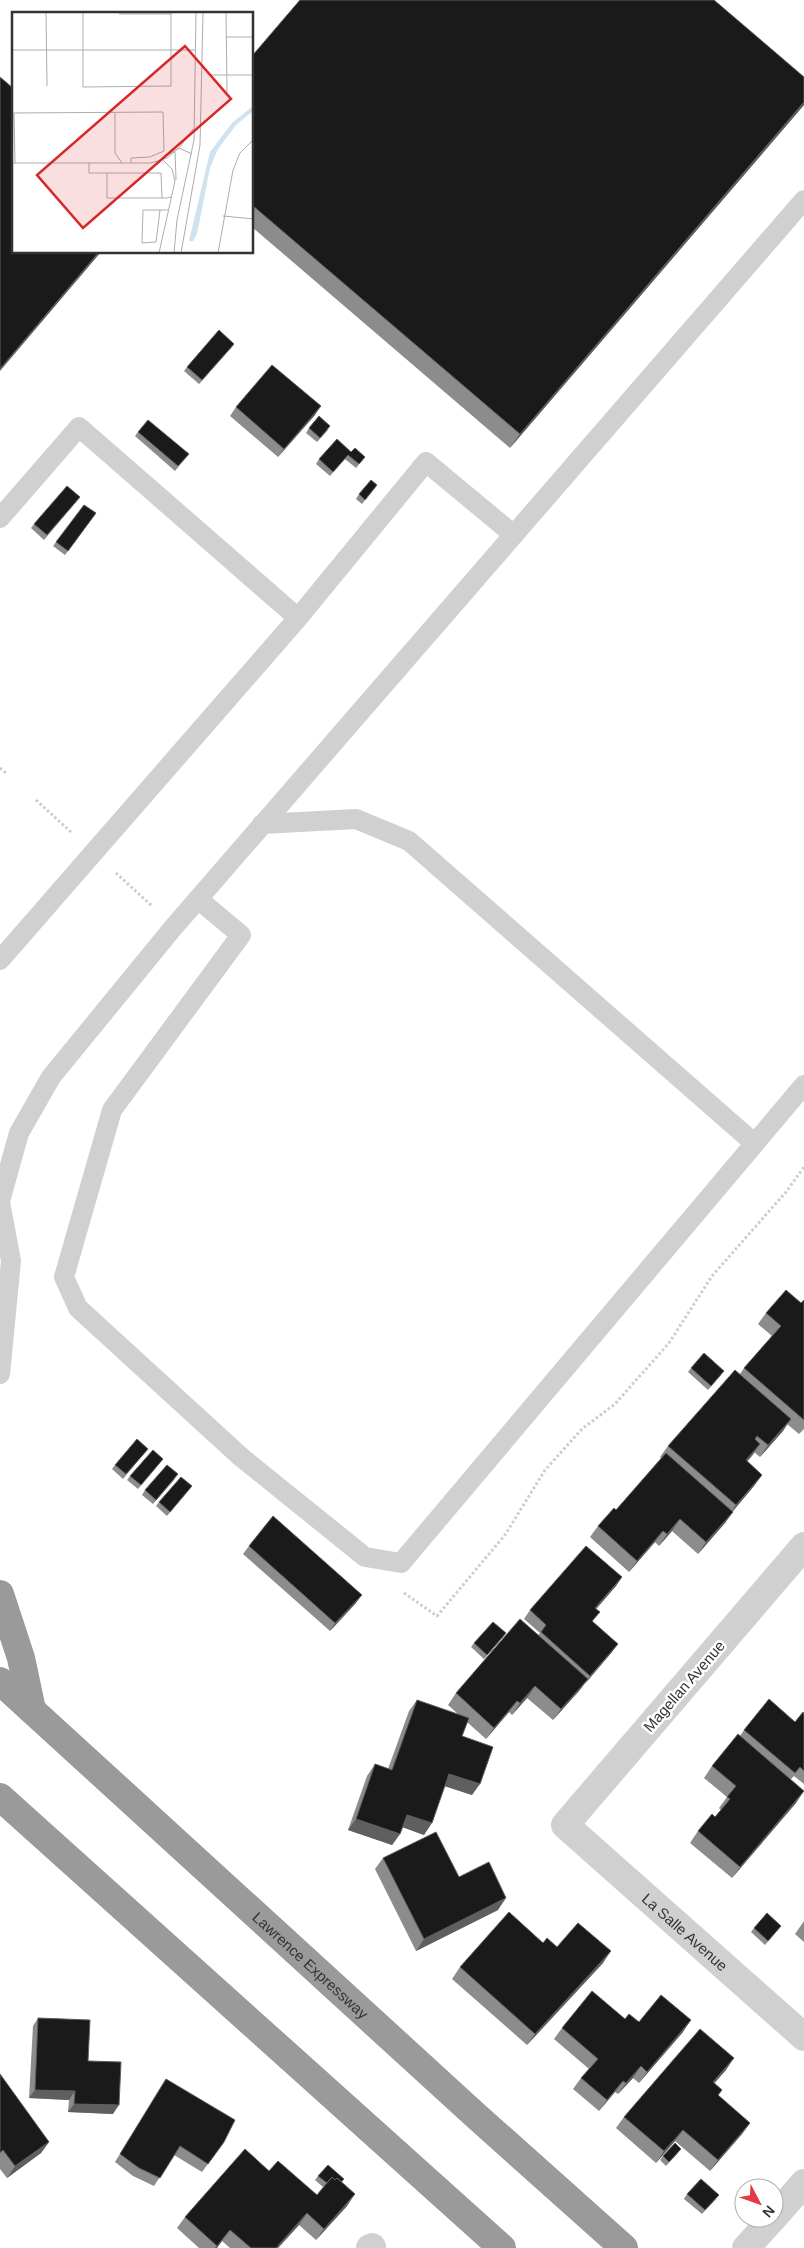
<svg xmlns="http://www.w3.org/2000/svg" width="804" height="2248" font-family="Arial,sans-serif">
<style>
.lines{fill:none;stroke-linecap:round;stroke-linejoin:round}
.path{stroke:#cdcdcd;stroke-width:3;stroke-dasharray:2.5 2.5;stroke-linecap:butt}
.lane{stroke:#d0d0d0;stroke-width:20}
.street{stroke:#d0d0d0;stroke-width:28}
.highway{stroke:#9a9a9a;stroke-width:28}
.wall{fill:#8c8c8c}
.shaded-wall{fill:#5f5f5f}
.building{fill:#1a1a1a;stroke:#5f5f5f}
.labels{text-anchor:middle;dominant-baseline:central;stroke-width:5;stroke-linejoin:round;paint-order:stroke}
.street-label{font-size:15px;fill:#333;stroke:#fff}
.inset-road{fill:none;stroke:#adadad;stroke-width:1}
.view{fill:#d62828;fill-opacity:0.15;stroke:#d62828;stroke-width:2.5}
.inset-edge{fill:none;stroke:#333;stroke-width:2.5}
</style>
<rect width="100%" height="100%" fill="#fff"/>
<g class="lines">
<path class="path" d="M0 768 7 774
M36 800 71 832
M116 873 152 906
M404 1593 437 1616 505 1535 545 1470 582 1429 615 1404 669 1343 712 1276 786 1192 804 1167"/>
<path class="lane" d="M0 518 79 427 298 618 0 960
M298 618 426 462 514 535
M262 824 356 819 409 841 754 1143
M198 899 241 935 112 1110 64 1277 78 1308 241 1457 365 1557 401 1563 804 1085
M0 1201 19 1133 51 1077 172 929 804 200
M0 1202 11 1261 0 1374"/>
<g class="street">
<path id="s1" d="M804 1546 565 1825 804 2037"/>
<path d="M774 2217 804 2183"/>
<path d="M370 2248 372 2247"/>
<path d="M746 2248 773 2218"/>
</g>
<g class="highway">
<path d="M0 1594 21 1658 32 1710"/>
<path id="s2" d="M0 1681 474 2114 624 2248"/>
<path d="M0 1797 502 2248"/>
</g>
</g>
<path class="wall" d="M252 56 804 77V105L510 448 252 227Z
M234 344 199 384 184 371 187 367Z
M236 407 315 415 278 457 230 416Z
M309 428 328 430 317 442 306 433Z
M138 432 189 454 175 471 135 436Z
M351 452 365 457 356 468 345 459 330 476 316 464 319 459Z
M377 485 362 504 356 499 359 494Z
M77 501 44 540 31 528 34 524Z
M84 505 96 513 65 555 53 546Z
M804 1300V1429L799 1434 787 1424 783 1431 760 1457 754 1452 747 1461 762 1475 754 1486 733 1511 725 1523 698 1554 672 1531 659 1546 655 1542 629 1572 590 1537 598 1526 616 1510 661 1458 660 1457 668 1446 740 1374 744 1368 772 1336 758 1324 766 1313 801 1303Z
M691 1368 721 1375 708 1390 688 1372Z
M148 1449 123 1479 112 1469 115 1465Z
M163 1459 138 1489 127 1480 130 1476Z
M175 1479 153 1504 142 1495 145 1490Z
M192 1486 167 1516 156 1506 159 1502Z
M249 1546 356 1603 330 1631 243 1554Z
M622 1577 616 1586 596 1609 593 1622 612 1652 553 1720 527 1698 512 1715 509 1712 486 1739 467 1722 462 1736 472 1795 445 1786 424 1835 403 1827 400 1834 392 1845 348 1830 367 1776 375 1764 388 1769 409 1711 417 1700 458 1714 448 1705 456 1693 538 1635 540 1633 524 1619 530 1610Z
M503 1637 484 1659 471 1647 474 1643Z
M804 1714V1784L794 1776 790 1780 796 1803 732 1878 690 1843 698 1831 715 1817 721 1810 719 1808 727 1797 704 1778 712 1766 740 1736 744 1730 795 1722Z
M383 1858 459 1877 498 1910 416 1951 375 1869Z
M804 1921V1942L795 1934Z
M781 1926 765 1945 751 1932 754 1928Z
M543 1943 557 1947 603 1963 527 2045 452 1979 460 1967Z
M38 2018 88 2061 113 2114 68 2112 69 2100 29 2098 33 2026Z
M625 2019 683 2032 639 2083 633 2078 618 2094 615 2092 599 2111 573 2089 581 2078 589 2069 554 2039 562 2028Z
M726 2070 714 2083 722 2090 718 2095 750 2123 742 2134 710 2171 675 2141 656 2163 616 2128 624 2117Z
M0 2074 49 2142 41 2153 7 2178 0 2169Z
M166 2079 224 2142 202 2172 174 2155 154 2186 133 2176 115 2162Z
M678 2153 666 2166 660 2160 663 2156Z
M269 2171 317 2195 323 2187 315 2180 318 2176 344 2179 342 2182 347 2206 316 2240 299 2225 278 2248H230L222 2241 217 2248H199L177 2228 185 2217Z
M687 2194 716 2199 702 2214 684 2199Z"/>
<path class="shaded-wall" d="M804 102V105L510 448 520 434Z
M99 252H101L0 371V369Z
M234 344 231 348 199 384 202 380Z
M321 406 315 415 278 457 284 449Z
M791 1419 783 1431 760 1457 768 1445Z
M760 1444 752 1456 738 1472 746 1460Z
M762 1475 754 1486 728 1517 736 1505Z
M733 1512 725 1523 698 1554 706 1542Z
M680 1519 672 1531 659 1546 667 1534Z
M663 1531 655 1542 629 1572 637 1561Z
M622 1577 616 1586 590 1616 595 1608Z
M362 1595 356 1603 330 1631 335 1623Z
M506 1633 503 1637 484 1659 487 1655Z
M618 1644 612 1652 585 1684 590 1676Z
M588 1679 580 1690 553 1720 561 1709Z
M535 1686 527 1698 512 1715 520 1703Z
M517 1701 509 1712 486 1739 494 1728Z
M449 1774 480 1784 472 1795 441 1785Z
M804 1791 796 1803 732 1878 740 1867Z
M407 1815 432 1823 424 1835 399 1826Z
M356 1819 400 1834 392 1845 348 1830Z
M506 1898 498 1910 416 1951 424 1939Z
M611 1951 603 1963 527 2045 535 2034Z
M691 2020 683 2032 639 2083 647 2072Z
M734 2058 726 2070 705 2094 713 2082Z
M641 2066 633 2078 618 2094 626 2083Z
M623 2081 615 2092 599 2111 607 2100Z
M35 2090 75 2091 69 2100 29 2098Z
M74 2104 119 2105 113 2114 68 2112Z
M750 2123 742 2134 710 2171 718 2160Z
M683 2130 675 2141 656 2163 664 2151Z
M49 2142 41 2153 7 2178 15 2166Z
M355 2194 347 2206 316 2240 324 2229Z
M307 2213 299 2225 278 2248H276Z
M230 2230 222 2241 217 2248H215Z"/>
<path class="building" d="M300 0H714L804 77V102L520 434 252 205V56Z
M0 77 14 89V252H99L0 369Z
M219 330 234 344 202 380 187 367Z
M272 365 321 406 284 449 236 407Z
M319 416 330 426 320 438 309 428Z
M148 420 189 454 178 466 138 432Z
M337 439 351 452 355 448 365 457 359 464 348 455 333 472 319 459Z
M371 480 377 485 365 500 359 494Z
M67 486 80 497 47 535 34 524Z
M84 505 96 513 68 551 56 542Z
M786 1290 801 1303 804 1300V1420L744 1368 781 1326 766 1313Z
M704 1353 724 1371 711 1386 691 1368Z
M735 1370 791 1419 768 1445 757 1436 755 1439 760 1444 746 1460 762 1475 736 1505 668 1446Z
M137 1439 148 1449 126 1474 115 1465Z
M153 1450 163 1459 141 1485 130 1476Z
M666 1453 733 1512 706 1542 680 1519 667 1534 663 1531 637 1561 598 1526 614 1508 616 1510Z
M167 1465 178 1474 156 1500 145 1490Z
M181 1477 192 1486 170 1512 159 1502Z
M273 1516 362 1595 335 1623 249 1546Z
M586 1546 622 1577 595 1608 600 1612 592 1621 618 1644 590 1676 541 1632 546 1625 530 1610Z
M520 1619 588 1679 561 1709 535 1686 520 1703 517 1701 494 1728 456 1693Z
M493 1622 506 1633 487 1655 474 1643Z
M769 1699 795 1722 803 1712 804 1714V1771L800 1767 795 1773 744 1730Z
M417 1700 469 1718 462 1736 493 1747 480 1784 449 1774 432 1823 407 1815 400 1834 356 1819 375 1764 392 1770Z
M738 1734 804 1791 740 1867 698 1831 712 1814 715 1817 730 1799 727 1797 736 1786 712 1766Z
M436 1832 459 1877 489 1862 506 1898 424 1939 383 1858Z
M509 1912 543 1943 547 1938 557 1947 578 1923 611 1951 535 2034 460 1967Z
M767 1913 781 1926 768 1941 754 1928Z
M592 1991 625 2019 629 2014 639 2022 661 1995 691 2020 647 2072 641 2066 626 2083 623 2081 607 2100 581 2078 598 2059 562 2028Z
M38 2018 90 2020 88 2061 121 2062 119 2105 74 2104 75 2091 35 2090Z
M700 2029 734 2058 713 2082 722 2090 718 2095 750 2123 718 2160 683 2130 664 2151 624 2117Z
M0 2074 49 2142 15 2166 3 2150 0 2153Z
M166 2079 235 2120 224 2142 208 2164 180 2146 160 2178 139 2168 120 2154Z
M675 2143 681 2149 669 2162 663 2156Z
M245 2149 269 2171 278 2161 317 2195 332 2177 335 2180 337 2178 355 2194 324 2229 307 2213 276 2248H251L230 2230 217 2246 185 2217Z
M328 2165 344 2179 341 2182 337 2178 335 2180 332 2177 327 2183 318 2176Z
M701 2179 719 2195 705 2210 687 2194Z"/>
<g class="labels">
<g class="street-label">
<text transform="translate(684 1686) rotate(-49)">Magellan Avenue</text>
<text stroke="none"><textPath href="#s1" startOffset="528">La Salle Avenue</textPath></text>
<text stroke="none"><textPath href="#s2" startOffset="421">Lawrence Expressway</textPath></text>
</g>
</g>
<g transform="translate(12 12)">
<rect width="241" height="241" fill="#fff"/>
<path d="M241 94V99L224 113 206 137 198 156 185 222 181 229H177L198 140 220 111Z" fill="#cfe2ee"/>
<path class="inset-road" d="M34 0 35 74M71 0V75L159 74V0M214 0 215 80M107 2H159M214 25H242M0 38H184M198 63H242M0 101 151 100 152 139 138 145 119 146V151M103 101V141L110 151M2 102 3 151M163 140 164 168M180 142 167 136 181 117M150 147 167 136M0 151H139L155 146 167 136M77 151V161H95M150 186 149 161H95V186H154L160 185M148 198 144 230 130 231 131 198H157M211 204 242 207M147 241 163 169 160 157 150 147M162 241 165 208 182 128 184 0M169 241 188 133 191 0M206 241 221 158 228 141 242 127"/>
<path class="view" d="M173 34 219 87 71 216 25 163Z"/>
<rect width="241" height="241" class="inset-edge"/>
</g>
<g transform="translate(759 2203) rotate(131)"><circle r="24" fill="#ffffff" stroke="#adadad"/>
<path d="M0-4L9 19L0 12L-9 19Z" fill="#e63946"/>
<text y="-8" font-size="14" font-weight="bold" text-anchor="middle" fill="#333333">N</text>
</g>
</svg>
